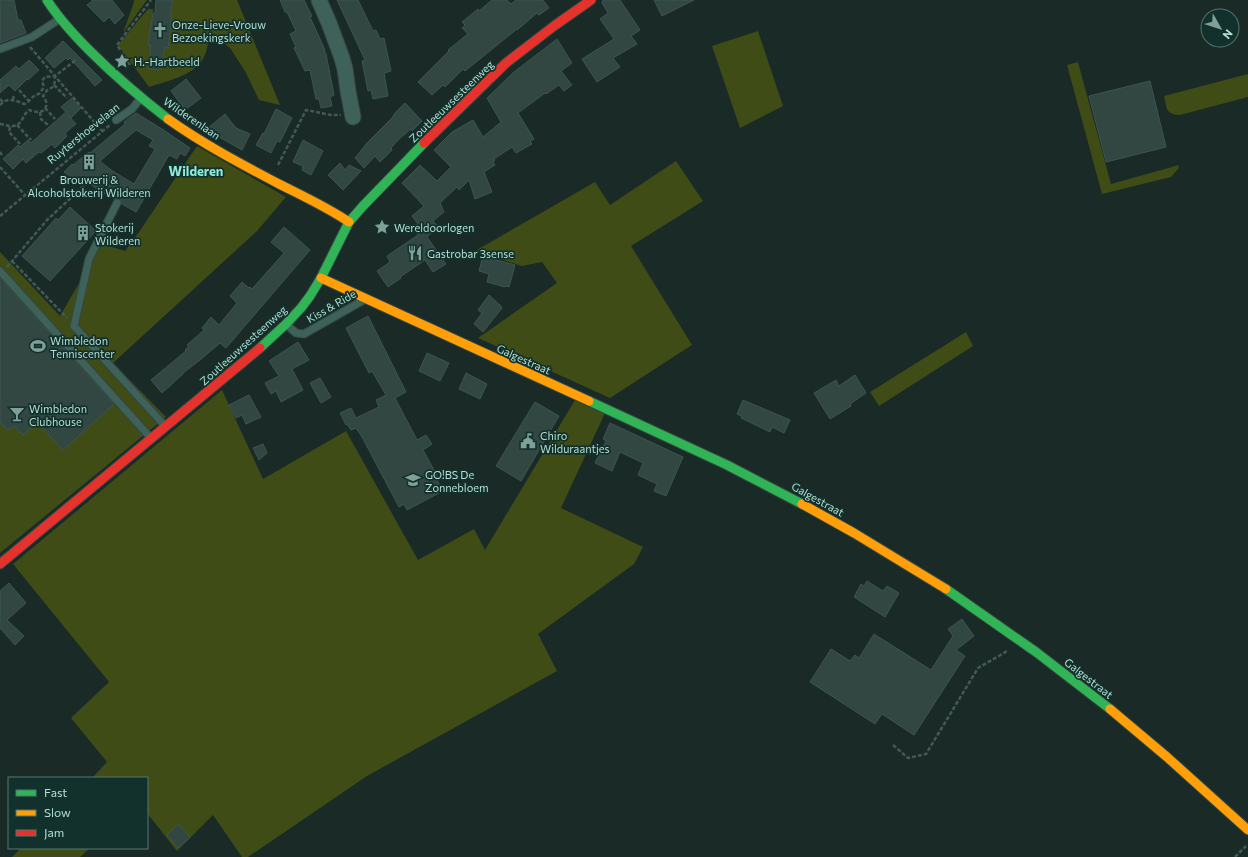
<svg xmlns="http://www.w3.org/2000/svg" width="1248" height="857" font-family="Commissioner,sans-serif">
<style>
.green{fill:#3f4c15}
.building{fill:#324642;stroke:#3b5652;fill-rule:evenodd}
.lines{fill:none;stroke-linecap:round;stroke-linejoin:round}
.lane-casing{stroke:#344743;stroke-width:9}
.street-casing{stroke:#344743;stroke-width:17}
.fast-casing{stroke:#344743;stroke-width:11}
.slow-casing{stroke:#344743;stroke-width:11}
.jam-casing{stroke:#344743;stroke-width:11}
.path{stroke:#425a57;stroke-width:2.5;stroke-dasharray:4 2;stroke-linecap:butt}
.lane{stroke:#3e615a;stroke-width:7}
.street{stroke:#3e615a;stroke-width:15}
.fast{stroke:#30b455;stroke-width:9}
.slow{stroke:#ff9f0a;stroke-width:9}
.jam{stroke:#e5322d;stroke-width:9}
.labels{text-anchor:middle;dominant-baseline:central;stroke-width:3.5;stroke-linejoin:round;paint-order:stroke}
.poi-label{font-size:11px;fill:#b4dfd5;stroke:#13312c;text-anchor:start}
.street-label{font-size:11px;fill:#b4dfd5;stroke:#13312c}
.quarter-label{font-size:13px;font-weight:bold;fill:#8febd9;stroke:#13312c}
</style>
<rect width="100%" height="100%" fill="#1a2a27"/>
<path class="green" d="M134 0H147L123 33 134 2Z
M173 0H237L280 105 259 100 245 71 230 48 210 32C208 40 208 51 203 59 193 76 167 81 149 87L118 45 148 9H153L149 45H151L149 69 160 70 165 47H168L172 16 170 15Z
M758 31 783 106 740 128 712 46Z
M1078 62 1111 184 1179 165 1178 169 1171 177 1102 194 1067 65Z
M1248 74V97L1180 115C1165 114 1167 108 1164 96Z
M197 146 286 197 257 231 113 363 166 417 0 553V252L60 316 102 244 125 251 139 232Z
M676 161 703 201 631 246 692 345 610 398 478 338 557 283 542 262 522 266 475 251 595 182 610 205Z
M966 332 973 346 879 406 870 392Z
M222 390 263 479 346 431 418 560 474 529 485 550 575 400 605 413 561 508 643 547 634 564 538 634 557 671 367 776 248 857H242L213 815 177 851 147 813V778H92L107 762 71 718 109 682 13 564Z
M21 848H90L80 857H12Z"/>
<path class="building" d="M0 0H14L18 20H21L26 33 0 43Z
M93 0H112L124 15 115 24 109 17 104 22 87 5Z
M156 0H173L170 15H172L168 48 165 47 160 70 149 69 151 45H148L153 13H155Z
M280 0H304L312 16 310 17 325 50 324 51 326 54 334 95 330 97 332 106 321 108 319 99H316L310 70 305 71 294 48 296 47 290 34 296 31 287 12H285Z
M337 0H358L373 31 376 30 380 39 384 38 391 71 384 73 388 96 373 99 371 90 368 91 362 61 365 60Z
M492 0H507L511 4 516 0H543L549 8 539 15 537 13 517 30V29L465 71 463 69 445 87 443 85 432 95 418 82 449 51 448 50 468 34 462 28 465 25 462 22 478 9 479 11Z
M603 0H620L640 30 631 36 637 44 613 58 620 67 597 82 582 59 614 39 600 19 608 13 602 3Z
M654 0H694L662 16Z
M557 39 572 63 561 71 572 85 564 91 559 85 546 94 545 93 518 113 534 139 530 141 532 144 516 153 512 147 494 159 495 160 493 162 495 165 484 172 492 192 475 199 469 180 459 190 457 187 440 203 444 212 433 221 438 227 427 237 446 264 433 272 425 260 400 277 401 278 388 287 377 271 390 262 387 256 418 235 412 227 418 224 412 216 424 206 402 183 420 165 437 181 451 167 434 150 452 132 473 120 483 137 501 122 487 98 514 72Z
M63 41 102 80 95 86 70 58 68 60 66 58 54 68 45 58Z
M29 60 39 70 28 80 27 79 15 91 9 85 0 93V80L16 66 19 69Z
M186 79 201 98 185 110 171 91Z
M1150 81 1166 147 1106 162 1089 96Z
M72 98 81 108 71 118 67 114 76 124 65 133 67 136 55 148 52 144 41 153 39 152 26 163 23 159 13 169 3 159 18 145 20 147 28 140 31 143 66 112 61 107Z
M405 103 422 121 412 131 411 129 399 139 391 148 392 150 380 162 375 156 364 168 355 158 367 143 392 118 395 113Z
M276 109 292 118 280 142 277 141 271 153 256 145 263 133 264 134Z
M136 113 162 129 190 148 185 156 180 153 177 159 169 155 136 212 122 204 121 201 120 199 116 198 114 199 98 190 82 177 78 182 64 172 72 164 73 165 89 152 90 153 125 124 124 122ZM136 130 153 140 149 146 155 149 134 184 111 170 100 161Z
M225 114 236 128 250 134 242 150 212 133 207 129Z
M303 140 323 151 311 175 302 170 303 166 293 162Z
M340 163 345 170 349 165 361 171 343 190 328 175Z
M70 207 96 231 50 281 22 256 56 218 58 220Z
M284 227 310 250 226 348 220 343 200 360 183 373V374L162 393 151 380 186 351 185 350 189 346 187 345 204 330 202 328 211 317 219 325 237 303 230 296 242 282 249 288 250 287 252 289 284 253 271 242Z
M483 256 515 265 509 287 506 286 505 287 487 282 489 274 479 271Z
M0 278 114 404 63 450 37 422 23 435 14 426 8 430 0 422Z
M489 295 501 306 502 308 483 332 474 324 482 313 478 310Z
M368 316 406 392 395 398 417 440 426 435 432 444 423 450 439 479 437 480 443 491 407 510 404 504 399 507 362 437 356 428 351 430 347 424 346 425 340 413 351 408 356 418 379 407 376 400 386 395 372 371 369 373 346 328Z
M298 342 309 360 292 369 303 390 281 402 276 391 271 394 265 383 279 376 269 361Z
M427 353 449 363 440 381 419 371Z
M466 373 487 384 480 399 459 389Z
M855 375 866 393 850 404 851 406 830 419 814 393 836 380 839 386Z
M320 378 331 397 321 403 310 383Z
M249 395 261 417 246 424 242 415 236 418 229 405Z
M743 400 790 420 784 433 772 427 770 432 741 418 742 416 737 414Z
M535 402 559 416 521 481 496 466Z
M610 423 683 457 666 496 654 491 657 484 638 475 643 463 620 452 612 471 595 463 606 441 603 439Z
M263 444 267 453 259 460 253 448Z
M867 581 883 591 887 586 899 593 885 617 854 597 861 584 864 586Z
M9 583 26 603 7 620 24 636 15 645 0 628V591Z
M962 619 974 636 956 650 965 656 914 735 882 714 875 724 810 682 831 649 850 661 855 655 859 658 874 634 931 670 953 636 948 629Z
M178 824 190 837 178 848 167 835Z"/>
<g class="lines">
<g class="lane-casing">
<path id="lane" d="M0 49 32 37 58 20
M116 120 132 109 140 99
M117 203 89 259 74 326 165 426
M0 271 150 437
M288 326 296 333 304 334 362 301"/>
</g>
<g class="street-casing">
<path id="street" d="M319 0 329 23 342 58 345 69 348 91 353 117"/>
</g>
<g class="fast-casing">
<path id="fast" d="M47 0C59 19 75 36 91 52 115 76 141 98 168 119
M260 348 286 324 301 308 310 296 321 278 349 222 363 206 424 143
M589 401 727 465 802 504
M946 589 1036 652 1110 709"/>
</g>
<g class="slow-casing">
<path id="slow" d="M168 119C203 144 241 164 279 184 303 196 327 207 349 222
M321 278 589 401
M802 504 854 533 946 589
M1110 709 1167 757 1248 830"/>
</g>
<g class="jam-casing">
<path id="jam" d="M424 143 506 63 554 26 591 0
M0 564 260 348"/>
</g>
<path class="path" d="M30 47 102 131
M130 65 117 45 151 0
M54 85 67 98
M19 90 29 101
M0 99 3 102
M13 100 14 94
M0 105C7 97 15 100 24 104 31 102 31 95 39 94L44 87 42 81 45 77 55 76 76 60
M45 108 55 119
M40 112 41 119 48 125
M0 124C4 124 8 127 13 126 23 125 22 115 29 110 32 111 36 112 39 112 48 111 48 101 43 96L48 89C55 88 55 82 55 76
M17 125 31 140
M10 127 9 132 20 144
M0 152 2 155
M278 165 306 110 331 115H341
M0 167 25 195
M0 216 110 125
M12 261 67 318
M7 267 47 220 88 182
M893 745 908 758 926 754 978 668 1004 653 1008 650
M1235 857 1246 846"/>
<use href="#lane" class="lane"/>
<use href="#street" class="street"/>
<use href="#fast" class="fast"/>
<use href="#slow" class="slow"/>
<use href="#jam" class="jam"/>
</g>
<defs>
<g id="church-bare" transform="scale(1.2)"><path d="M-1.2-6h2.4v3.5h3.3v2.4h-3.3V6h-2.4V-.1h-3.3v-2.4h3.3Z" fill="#7ea098" stroke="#13312c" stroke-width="2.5" paint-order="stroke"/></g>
<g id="sight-bare" transform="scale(1.2)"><path d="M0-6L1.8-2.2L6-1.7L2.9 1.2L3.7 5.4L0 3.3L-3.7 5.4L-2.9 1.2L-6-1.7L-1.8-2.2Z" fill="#7ea098" stroke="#13312c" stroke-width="2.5" paint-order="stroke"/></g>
<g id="building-bare" transform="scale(1.2)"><path d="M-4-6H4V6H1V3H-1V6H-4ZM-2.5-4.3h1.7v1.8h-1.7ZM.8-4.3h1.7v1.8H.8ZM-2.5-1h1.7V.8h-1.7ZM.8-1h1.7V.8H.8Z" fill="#7ea098" stroke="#13312c" stroke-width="2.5" paint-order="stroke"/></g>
<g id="restaurant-bare" transform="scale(1.2)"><path d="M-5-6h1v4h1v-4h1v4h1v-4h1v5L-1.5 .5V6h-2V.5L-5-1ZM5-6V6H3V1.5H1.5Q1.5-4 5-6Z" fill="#7ea098" stroke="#13312c" stroke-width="2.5" paint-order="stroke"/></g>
<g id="stadium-bare" transform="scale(1.2)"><path d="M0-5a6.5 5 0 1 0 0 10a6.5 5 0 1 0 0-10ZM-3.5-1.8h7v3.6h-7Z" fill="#7ea098" stroke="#13312c" stroke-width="2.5" paint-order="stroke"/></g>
<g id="bar-bare" transform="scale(1.2)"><path d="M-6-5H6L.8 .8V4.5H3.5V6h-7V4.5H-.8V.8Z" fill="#7ea098" stroke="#13312c" stroke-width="2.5" paint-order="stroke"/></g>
<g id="civic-bare" transform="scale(1.2)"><path d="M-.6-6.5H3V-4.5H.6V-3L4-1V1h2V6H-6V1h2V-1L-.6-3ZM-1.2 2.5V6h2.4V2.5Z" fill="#7ea098" stroke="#13312c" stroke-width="2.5" paint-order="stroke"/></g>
<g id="school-bare" transform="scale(1.2)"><path d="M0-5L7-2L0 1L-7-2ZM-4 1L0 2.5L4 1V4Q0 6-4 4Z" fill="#7ea098" stroke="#13312c" stroke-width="2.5" paint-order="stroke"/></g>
</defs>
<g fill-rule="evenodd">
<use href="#church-bare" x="160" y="30"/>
<use href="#sight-bare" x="122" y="61"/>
<use href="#building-bare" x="89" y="162"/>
<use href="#sight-bare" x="382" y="227"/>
<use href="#building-bare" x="83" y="233"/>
<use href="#restaurant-bare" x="415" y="253"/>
<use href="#stadium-bare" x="38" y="346"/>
<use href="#bar-bare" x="17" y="414"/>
<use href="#civic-bare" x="528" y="441"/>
<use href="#school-bare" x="413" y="480"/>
</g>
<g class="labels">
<g class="poi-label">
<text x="172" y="24">Onze-Lieve-Vrouw<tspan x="172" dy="13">Bezoekingskerk</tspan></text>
<text x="134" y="61">H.-Hartbeeld</text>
<text x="89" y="179" text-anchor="middle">Brouwerij &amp;<tspan x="89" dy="13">Alcoholstokerij Wilderen</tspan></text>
<text x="95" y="227">Stokerij<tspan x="95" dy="13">Wilderen</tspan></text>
<text x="394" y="227">Wereldoorlogen</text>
<text x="427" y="253">Gastrobar 3sense</text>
<text x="50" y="340">Wimbledon<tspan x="50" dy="13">Tenniscenter</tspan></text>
<text x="29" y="408">Wimbledon<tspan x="29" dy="13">Clubhouse</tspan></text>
<text x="540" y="435">Chiro<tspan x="540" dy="13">Wilduraantjes</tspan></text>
<text x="425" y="474">GO!BS De<tspan x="425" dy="13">Zonnebloem</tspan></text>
</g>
<g class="street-label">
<text transform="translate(451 101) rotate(-44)">Zoutleeuwsesteenweg</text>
<text transform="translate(192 118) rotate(34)">Wilderenlaan</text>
<text transform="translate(83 133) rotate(-39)">Ruytershoevelaan</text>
<text transform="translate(331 306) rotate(-30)">Kiss &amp; Ride</text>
<text transform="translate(243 345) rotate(-42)">Zoutleeuwsesteenweg</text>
<text transform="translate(524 359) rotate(24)">Galgestraat</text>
<text transform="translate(818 499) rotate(29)">Galgestraat</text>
<text transform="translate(1089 678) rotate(38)">Galgestraat</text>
</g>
<g class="quarter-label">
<text x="196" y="171">Wilderen</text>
</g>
</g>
<rect x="8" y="777" width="140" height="72" fill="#13312c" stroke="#537770"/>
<rect x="16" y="790" width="20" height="6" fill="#30b455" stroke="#537770"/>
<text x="44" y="797" font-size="12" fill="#b4dfd5">Fast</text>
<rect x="16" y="810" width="20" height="6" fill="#ff9f0a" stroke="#537770"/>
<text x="44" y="817" font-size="12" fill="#b4dfd5">Slow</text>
<rect x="16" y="830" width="20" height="6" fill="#e5322d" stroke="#537770"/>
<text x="44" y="837" font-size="12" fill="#b4dfd5">Jam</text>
<g transform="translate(1220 28) rotate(129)"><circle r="19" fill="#13312c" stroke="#537770"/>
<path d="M0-3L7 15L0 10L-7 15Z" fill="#7ea098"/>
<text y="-6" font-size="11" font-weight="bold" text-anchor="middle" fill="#b4dfd5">N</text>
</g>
</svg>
